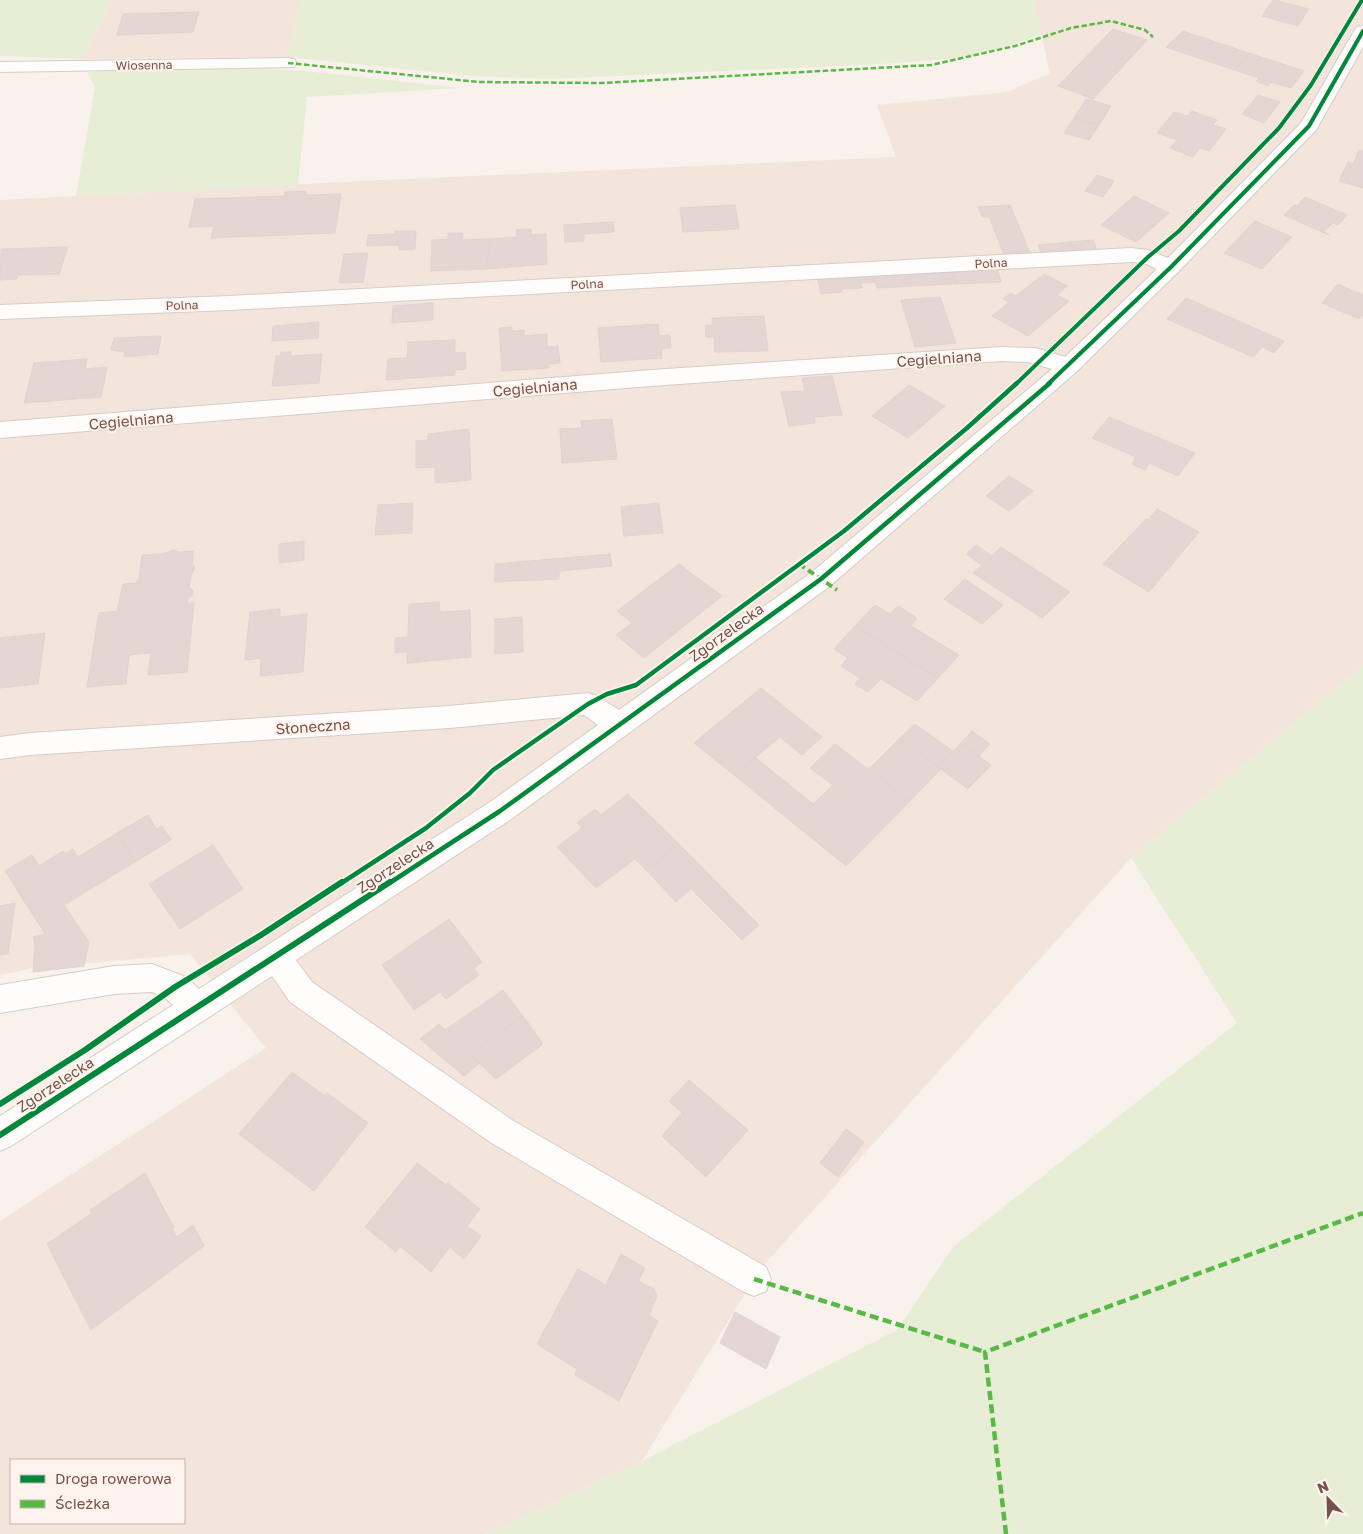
<svg xmlns="http://www.w3.org/2000/svg" width="1363" height="1534" font-family="'Golos Text',sans-serif">
<style>
.residential{fill:#f3e5dc;fill-rule:evenodd}
.green{fill:#e8eed6}
.building{fill:#e4d7d3;stroke:#e1d3ce}
.lines{fill:none;stroke-linecap:round;stroke-linejoin:round}
.minor-casing{stroke:#d6ccc8;stroke-width:2}
.minor{fill:#fefdfc;fill-rule:evenodd}
.quiet-far2{stroke:#58b947;stroke-width:2.5;stroke-dasharray:5.5 2.5;stroke-linecap:butt}
.quiet-far1{stroke:#58b947;stroke-width:4;stroke-dasharray:7 4;stroke-linecap:butt}
.quiet{stroke:#58b947;stroke-width:4.5;stroke-dasharray:9 4.5;stroke-linecap:butt}
.cycleway-far2-casing{stroke:#fff4ed;stroke-width:6}
.cycleway-far1-casing{stroke:#fff4ed;stroke-width:8}
.cycleway-casing{stroke:#fff4ed;stroke-width:9}
.cycleway-far2{stroke:#00873e;stroke-width:4}
.cycleway-far1{stroke:#00873e;stroke-width:4.5}
.cycleway{stroke:#00873e;stroke-width:6}
.labels{text-anchor:middle;dominant-baseline:central;stroke-width:4;stroke-linejoin:round;paint-order:stroke}
.far-street-label{font-size:12px;fill:#77524a;stroke:#fff4ed}
.street-label{font-size:15px;fill:#77524a;stroke:#fff4ed}
</style>
<rect width="100%" height="100%" fill="#f8f1ec"/>
<path class="residential" d="M111 0H301L287 57 82 59Z
M1033 0H1363V666L1131 858 761 1268 642 1461 486 1534H0V1221L266 1048 190 954 34 968 0 975V200L361 181 896 157 877 105 1007 92 1050 73ZM11 1460H184V1523H11Z"/>
<path class="green" d="M0 0H111L82 59 0 56Z
M301 0H1040L1034 1 1041 35 992 51 961 58 881 64 551 79 471 76 287 57Z
M204 68 296 70 461 88 307 97 298 185 76 196 95 87 87 72Z
M1363 666V1534H486L642 1461 897 1330 954 1246 1237 1023 1131 858Z"/>
<path class="building" d="M1273 0H1275L1309 9 1298 26 1262 16Z
M199 12 193 32 117 35 123 14Z
M1113 29 1147 40 1093 99 1058 86Z
M1183 31 1249 53 1235 70 1166 47Z
M1249 53 1304 71 1291 88 1271 82 1268 86 1256 81 1259 78 1235 70Z
M1258 95 1280 102 1264 123 1242 114Z
M1086 99 1111 106 1099 125 1074 118Z
M1192 111 1217 120 1213 125 1226 129 1209 151 1200 148 1193 157 1170 148 1177 140 1157 133 1174 112 1187 116Z
M1074 118 1099 125 1089 140 1064 133Z
M1359 150 1363 151V188L1339 181 1348 162 1353 164Z
M1097 175 1114 181 1103 197 1085 191Z
M306 191V195L341 194 335 233 211 238 214 226 189 227 195 199 284 196 285 192Z
M1134 196 1169 213 1136 242 1101 225Z
M1305 197 1347 215 1338 225 1333 223 1324 231 1329 235 1284 215 1294 205 1297 206Z
M735 205 739 229 683 232 680 208Z
M1010 205 1031 255 1005 257 989 217H982L978 207Z
M1255 221 1292 237 1262 269 1224 253Z
M613 222 614 232 584 234V241L565 242 564 225Z
M531 229V235L546 234 547 264 487 269 490 239 517 237 516 230Z
M395 231H416L415 249 399 250V245L367 246 368 235 395 234Z
M448 233H463L462 240 490 239 487 269 431 271 432 240 448 239Z
M1093 240 1097 250 1042 255 1038 245Z
M68 247 59 274 18 275 17 279 0 280 1 249Z
M368 253 363 282 339 283 344 254Z
M998 271 1001 282 956 284 953 272Z
M953 272 956 284 877 288 874 276Z
M1044 274 1067 286 1057 295 1069 301 1028 336 992 316 1009 302 1003 299 1011 293 1016 296Z
M874 276 875 282 861 283 862 288 841 289 842 292 821 294 818 279Z
M1338 284 1363 295V315L1359 319 1322 303Z
M940 297 956 343 915 347 901 300Z
M1186 298 1284 341 1274 353 1262 347 1253 357 1167 319Z
M433 303V320L392 323 393 306Z
M764 316 768 351 715 352 714 337H706L705 325H713L712 318Z
M319 322 318 338 272 341 273 326Z
M658 324 659 336 670 335 671 348 661 349 662 358 601 362 598 328Z
M512 327V331L524 330V336L547 334V347L558 346 560 363 549 364V368L502 371 499 328Z
M161 336 158 354 124 357 125 352 111 350 114 338Z
M455 340V353L465 352 466 369 455 370V375L386 380 388 359 407 358 408 342Z
M281 352H291L290 356 322 354 319 383 272 386 276 356H280Z
M87 359 85 369 107 367 101 397 24 403 34 363Z
M832 376 842 415 814 417 815 423 789 426 781 392 805 391 802 378Z
M909 385 945 406 908 438 872 416Z
M1109 417 1195 453 1178 476 1149 463 1145 470 1132 464 1136 457 1092 438Z
M612 419 617 459 562 463 560 429 582 428 581 421Z
M469 429 471 480 435 483V467L416 468V441L428 440V434Z
M1009 476 1033 491 1009 511 986 496Z
M413 503 412 533 375 535 378 505Z
M659 503 663 533 624 536 621 507Z
M1157 509 1199 532 1149 592 1103 564 1146 519 1148 520Z
M304 541V560L279 563V544Z
M976 545 992 556 1001 547 1070 592 1042 618 973 573 982 565 966 554Z
M174 550 179 552 193 551 192 564 195 567 191 575 189 587 193 590V595L188 598 187 603H194L187 672 148 675 151 653 129 655 126 684 87 687 99 613 117 611 123 584 137 583V580H139L142 555 163 554Z
M610 554 612 566 559 571V579L495 582V564Z
M679 564 722 596 644 658 616 635 632 623 617 611Z
M965 579 1003 605 982 624 944 599Z
M439 602 440 612 470 610 471 657 407 663V652L395 653V638L408 637 409 604Z
M875 605 890 614 898 606 917 618 911 626 959 655 938 678 855 626Z
M280 609V617L307 614 303 672 260 676 261 658 245 660 250 612Z
M522 617 523 652 495 654V619Z
M855 626 938 678 917 701 881 679 868 692 855 684 860 678 841 666 848 658 834 649Z
M45 633 38 684 0 688V638Z
M761 688 822 737 802 755 780 737 734 775 694 743Z
M915 724 953 751 938 767 899 739Z
M972 731 990 744 979 756 961 743Z
M899 739 941 769 910 801 869 769Z
M961 743 991 765 968 789 938 767Z
M835 744 910 801 846 866 734 775 756 758 813 804 833 785 810 768Z
M628 794 679 844 646 870 635 859 596 888 557 847 582 828 577 823 595 809 601 815Z
M148 815 156 829 162 826 171 840 135 862 117 833Z
M117 833 135 862 64 905 89 942 84 966 33 972 35 945 33 937 45 934 5 871 32 855 39 866 63 851 65 854 73 849 78 857Z
M679 844 759 925 742 940 691 889 676 902 646 870Z
M213 845 243 889 180 929 149 884Z
M15 903 8 954 0 955V906Z
M449 919 482 962 474 968 479 975 446 999 440 992 414 1010 382 965Z
M503 990 523 1016 470 1054 480 1063 464 1076 420 1039 439 1024 445 1030Z
M523 1016 543 1044 496 1079 470 1054Z
M292 1072 325 1096 327 1093 368 1123 314 1191 239 1134Z
M689 1080 748 1130 706 1177 662 1136 682 1113 669 1101Z
M846 1129 864 1142 838 1177 820 1163Z
M417 1163 446 1185 448 1183 480 1209 467 1226 481 1236 464 1259 450 1247 431 1272 400 1246 396 1252 365 1227Z
M145 1173 174 1228 172 1229 177 1237 193 1225 204 1246 91 1330 47 1244 92 1213 90 1210Z
M621 1254 645 1268 638 1281 654 1289 657 1297 649 1315 658 1321 619 1401 575 1375 577 1369 537 1344 578 1269 606 1285Z
M735 1312 780 1337 766 1369 720 1343Z"/>
<g class="lines">
<g class="minor-casing">
<path id="minor" d="M1363 26V47L1316 130 1178 272 1076 372 830 586 510 820 296 960 312 982 512 1120 766 1267 771 1279 766 1291 754 1296 742 1291 490 1142 290 1002 272 976 11 1146 0 1151V1116L173 1005 164 997 152 992 114 994 0 1013V985L114 966 152 964 186 977 199 989 490 802 598 725 584 715 449 728 30 755 0 759V737L30 733 449 706 588 693 597 696 619 710 812 572 1052 369 1028 362 1001 361 651 386 0 438V422L651 370 1001 347 1035 348 1065 357 1157 269 1144 263 1132 262 229 310 0 319V305L229 296 1132 248 1148 250 1168 258 1301 123 1354 31 1357 27Z
M288 58 294 59 297 63 294 67 0 72V62Z"/>
</g>
<use href="#minor" class="minor"/>
<path class="quiet-far2" d="M288 63 479 82 602 83 931 65 1015 46 1071 28 1111 21 1145 30 1153 37"/>
<path class="quiet-far1" d="M799 564 837 590"/>
<path class="quiet" d="M754 1279 985 1352
M1006 1534 985 1352 1363 1213"/>
<g class="cycleway-far2-casing">
<path id="cycleway-far2" d="M1016 384 1148 257 1179 231 1279 128 1311 85 1362 0
M1048 384 1171 267 1309 126 1363 31"/>
</g>
<g class="cycleway-far1-casing">
<path id="cycleway-far1" d="M340 884 426 828 470 793 493 770 588 704 607 694 636 685 844 531 967 428 1017 383
M388 884 500 811 821 579 1050 383"/>
</g>
<g class="cycleway-casing">
<path id="cycleway" d="M0 1104 85 1050 175 987 261 935 342 882
M0 1135 390 882"/>
</g>
<use href="#cycleway-far2" class="cycleway-far2"/>
<use href="#cycleway-far1" class="cycleway-far1"/>
<use href="#cycleway" class="cycleway"/>
</g>
<g class="labels">
<g class="far-street-label">
<text transform="translate(144 65) rotate(-1)">Wiosenna</text>
<text transform="translate(991 263) rotate(-3)">Polna</text>
<text transform="translate(587 284) rotate(-3)">Polna</text>
<text transform="translate(182 305) rotate(-2)">Polna</text>
</g>
<g class="street-label">
<text transform="translate(939 358) rotate(-4)">Cegielniana</text>
<text transform="translate(535 387) rotate(-5)">Cegielniana</text>
<text transform="translate(131 420) rotate(-5)">Cegielniana</text>
<text transform="translate(726 632) rotate(-36)">Zgorzelecka</text>
<text transform="translate(313 726) rotate(-4)">Słoneczna</text>
<text transform="translate(395 865) rotate(-33)">Zgorzelecka</text>
<text transform="translate(55 1084) rotate(-33)">Zgorzelecka</text>
</g>
</g>
<rect x="10" y="1459" width="175" height="65" fill="#fff4ed" stroke="#c9b3ac"/>
<rect x="20" y="1475" width="25" height="8" fill="#00873e" stroke="#c9b3ac"/>
<text x="55" y="1484" font-size="15" fill="#77524a">Droga rowerowa</text>
<rect x="20" y="1500" width="25" height="8" fill="#58b947" stroke="#c9b3ac"/>
<text x="55" y="1509" font-size="15" fill="#77524a">Ścieżka</text>
<g transform="translate(1328 1499) rotate(337)" stroke="#fff4ed" stroke-width="4" paint-order="stroke">
<path d="M0-4L9 19L0 12L-9 19Z" fill="#77524a"/>
<text y="-8" font-size="14" font-weight="bold" text-anchor="middle" fill="#77524a">N</text>
</g>
</svg>
